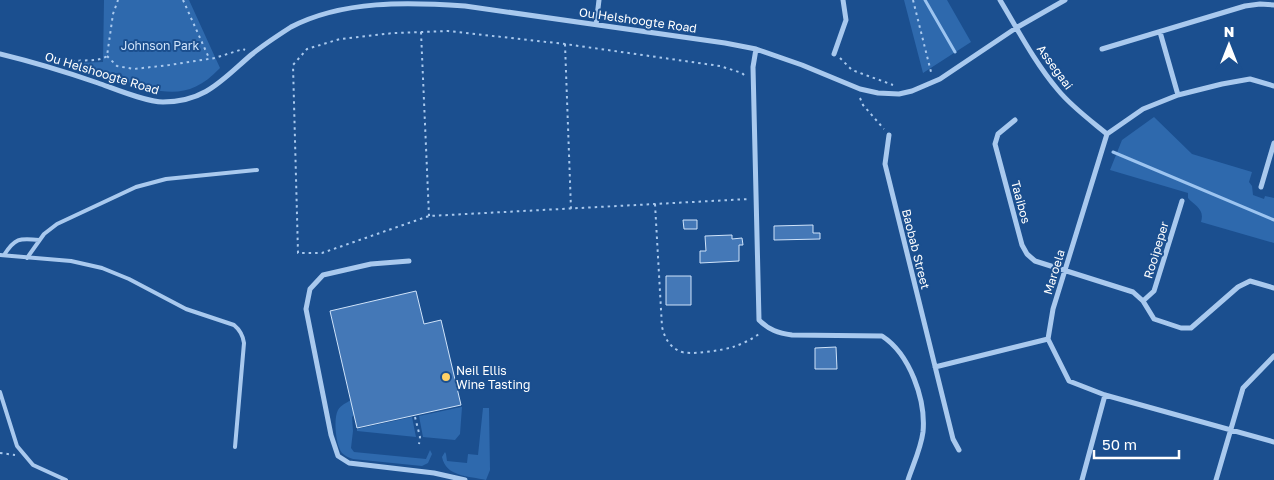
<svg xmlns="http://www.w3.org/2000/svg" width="1274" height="480" font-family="'Golos Text',sans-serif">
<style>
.green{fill:#2e69ad}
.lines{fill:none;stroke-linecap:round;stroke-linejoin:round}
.stream{stroke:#9cc4f0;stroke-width:3}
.building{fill:#4478b7;stroke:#cfe3fa}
.path{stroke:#a9c9ee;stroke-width:2;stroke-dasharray:2.5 4;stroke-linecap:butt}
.service{stroke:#a9c9ee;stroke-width:4}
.minor{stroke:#a9c9ee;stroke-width:5}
.poi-dot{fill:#ffd166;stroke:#1b4f8f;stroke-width:2}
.labels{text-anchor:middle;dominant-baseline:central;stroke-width:4;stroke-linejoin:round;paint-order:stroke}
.street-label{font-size:12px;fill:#fff;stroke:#1b4f8f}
.park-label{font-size:12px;fill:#cfe3fa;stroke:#1b4f8f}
.poi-label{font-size:12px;fill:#fff;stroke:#1b4f8f;text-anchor:start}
</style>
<rect width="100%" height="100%" fill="#1b4f8f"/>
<path class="green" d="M104 0H189L220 68C189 101 163 94 124 81 107 75 89 69 72 63L103 62Z
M904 0H947L971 42 923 73Z
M1154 117 1192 154 1252 172 1249 182 1252 186 1253 195 1264 199 1265 196 1274 198V243L1201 222C1205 209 1195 206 1188 198V193L1110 170 1122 140Z
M351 400 354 415 352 417 353 431 351 448 354 452 426 459 430 450 432 454 428 463 422 466 353 459C349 458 345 456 342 453 336 446 333 419 338 410 341 405 346 403 351 400Z
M461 407H462L460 434 455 440 423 437 419 416Z
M483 408H489L490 470 486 480C469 476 446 477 442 457L445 452 446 454 447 461 467 463 468 454 478 455Z
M412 417 416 437 357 431V429Z"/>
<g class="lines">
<path class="stream" d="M925 0 955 52
M1113 152 1274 220"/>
</g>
<path class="building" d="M683 220H697V229H684Z
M813 225V233H820V239L774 240V226Z
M732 235V239L742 238 743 245H739V261L700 263V251H706L705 236Z
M666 276H691V305H666Z
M416 291 424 324 441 320 461 405 357 428 330 311Z
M836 347 837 369H815V348Z"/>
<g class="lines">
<path class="path" d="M183 0 209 58
M913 0 931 72
M421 32 429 216
M565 44 571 209
M107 56 117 66 134 69 169 65 215 58 243 49 245 50
M840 58 852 70 893 85
M66 64C78 57 96 64 107 56L113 14 118 0
M744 75 742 73 720 66 565 44 448 31 394 33 340 39 307 49 293 65 298 253H322L429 216 749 199
M860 98 863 105 884 129
M655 204 662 327C665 338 668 345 679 351 688 356 723 350 733 347 742 344 753 339 760 333
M415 417 420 437 419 444
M0 453 15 455"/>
<path class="service" d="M0 255 71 261 102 268 129 279 186 309 234 325C240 330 243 335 244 343L235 447
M4 255C15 238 19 238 39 240
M27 258 44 234 57 224 136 187 166 179 257 170
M0 392 17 446 33 465 66 480"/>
<path class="minor" d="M1000 0C1018 30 1035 63 1058 90 1072 107 1090 120 1107 134
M596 25 599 0
M1160 32 1178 95
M756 49 753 67 759 320C769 330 778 333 792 335L882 336C910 354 926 400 923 432 921 448 913 465 908 480
M1102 49 1245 6 1260 4 1274 5
M0 54C33 62 66 72 98 83 115 89 146 102 163 102 205 102 222 80 251 55 263 45 277 36 291 27 343 0 408 2 465 6L725 43 756 49 802 65 860 89 878 93 899 94 912 91 940 79 1016 28 1065 0
M834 54 846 20 843 0
M1274 86 1250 79 1222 84 1178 95 1143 109 1107 134 1053 309 1048 339 1069 381 1105 395 1274 442
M1015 120 998 134 995 144 1022 245 1027 254 1035 261 1133 292 1143 301 1154 319 1181 328H1191L1238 287 1250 281 1274 288
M889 135 885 164 953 439 959 450
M1261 187 1274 143
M409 261 371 264 323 275 310 289 306 309 331 435 338 456 349 463 434 473 465 480
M1143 301 1154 291 1182 201
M935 367 1048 339
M1082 480 1105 395
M1216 480 1243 388 1274 356"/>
</g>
<circle class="poi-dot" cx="446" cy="377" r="5"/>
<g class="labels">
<g class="street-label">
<text transform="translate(638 20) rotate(8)">Ou Helshoogte Road</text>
<text transform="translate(1055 67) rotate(54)">Assegaai</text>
<text transform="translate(102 73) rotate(17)">Ou Helshoogte Road</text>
<text transform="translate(1021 202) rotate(75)">Taaibos</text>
<text transform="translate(916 249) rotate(76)">Baobab Street</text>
<text transform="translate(1156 250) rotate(-73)">Rooipeper</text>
<text transform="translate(1054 272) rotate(-73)">Maroela</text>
</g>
<g class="park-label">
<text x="160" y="45">Johnson Park</text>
</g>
<g class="poi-label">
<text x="456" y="370">Neil Ellis<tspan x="456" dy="14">Wine Tasting</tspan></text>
</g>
</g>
<g transform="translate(1229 45)" stroke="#1b4f8f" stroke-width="4" paint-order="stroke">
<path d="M0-4L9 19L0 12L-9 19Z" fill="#ffffff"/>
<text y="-8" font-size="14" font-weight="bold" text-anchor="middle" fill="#ffffff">N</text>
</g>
<path d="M1094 450v8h85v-8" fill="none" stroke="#ffffff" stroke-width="2.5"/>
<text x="1102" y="450" font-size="15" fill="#ffffff" stroke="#1b4f8f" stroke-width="4" paint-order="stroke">50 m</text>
</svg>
